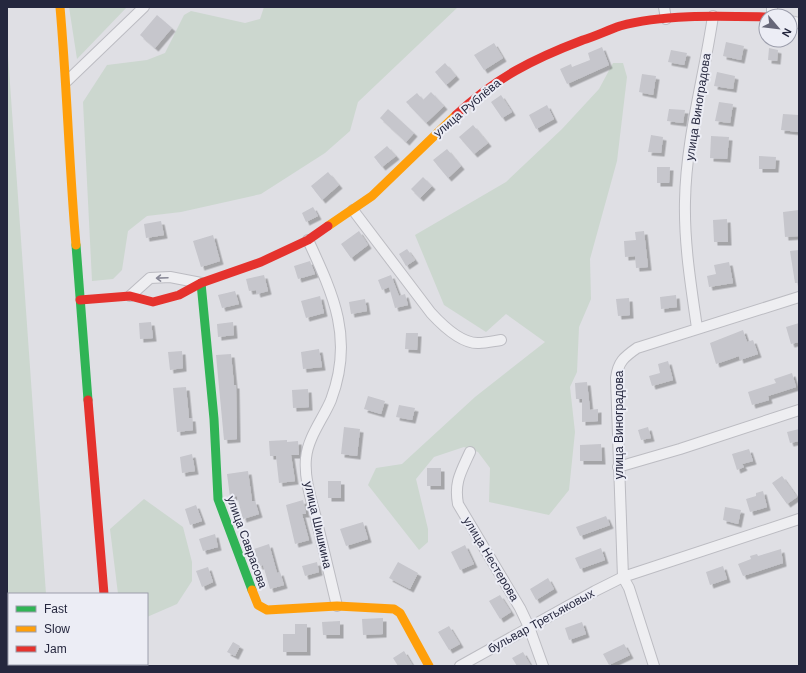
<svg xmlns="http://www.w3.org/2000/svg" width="806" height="673" font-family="Helvetica,sans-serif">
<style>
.green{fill:#ccd7cf}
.building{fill:#c6c6cc;filter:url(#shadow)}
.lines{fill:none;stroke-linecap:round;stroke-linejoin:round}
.street-casing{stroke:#bcbcc2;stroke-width:12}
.street{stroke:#eeeef1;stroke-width:10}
.fast{stroke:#30b455;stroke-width:9}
.slow{stroke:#ff9f0a;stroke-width:9}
.jam{stroke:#e5322d;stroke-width:9}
.oneway{stroke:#8a8a98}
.labels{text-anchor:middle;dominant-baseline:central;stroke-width:4;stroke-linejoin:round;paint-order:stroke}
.street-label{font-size:12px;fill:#25273e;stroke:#ecedf5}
</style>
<defs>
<filter id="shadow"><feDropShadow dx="3.5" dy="3.5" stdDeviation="0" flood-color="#0004"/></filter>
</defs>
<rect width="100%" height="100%" fill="#dfdfe4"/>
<path class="green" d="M69 7H127L77 59Z
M264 7H458L358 102 350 131 325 153 261 194 181 212 147 216 128 231 122 270 113 279 92 281 83 102 107 65 147 60 165 53 184 15 191 11 245 23 260 19Z
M7 41 46 594H9V664H51V666H7Z
M613 63H623L627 77 617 161 590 259 591 299 579 327 577 372 570 387 575 432 569 490 549 515 489 502 490 468 478 452 464 447 434 457 416 479 428 529V542L419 550 368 485 376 468 402 464 475 397 545 342 506 314 486 332 444 305 415 235 506 182 562 129 599 89Z
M144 499 183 527 192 562V581L177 604 147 617V594H118L110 529Z"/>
<path class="building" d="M157 15 172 28 155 48 140 35Z
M726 42 744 46 741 60 723 56Z
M494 43 503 58 484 70 474 55Z
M602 47 609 65 567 84 560 69 571 64 572 67 590 60 588 53Z
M769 48 778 50 777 61 768 60Z
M671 50 687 53 684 65 668 62Z
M445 63 456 76 446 85 435 72Z
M717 72 735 76 733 89 714 86Z
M642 74 656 76 653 95 639 92Z
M431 92 444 106 426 123 406 102 417 93 423 100Z
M501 95 512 112 502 118 491 102Z
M719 102 733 104 730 123 715 121Z
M547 105 554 119 536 129 529 115Z
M388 109 414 133 406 142 380 118Z
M669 109 685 110 683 123 667 121Z
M783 114 799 115V132L781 130Z
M473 125 488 143 474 154 459 137Z
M651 135 663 137 661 153 648 152Z
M711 136 729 137 727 159 710 158Z
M387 146 396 156 382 167 374 157Z
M447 149 461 166 448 178 433 160Z
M759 156 776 157 775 169H759Z
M657 167H670L669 183H657Z
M328 172 339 185 322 200 311 186Z
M423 177 432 186 420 198 411 189Z
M313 207 318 216 306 222 302 213Z
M799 210V236L785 237 783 212Z
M727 219 728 242H714L713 220Z
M161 221 164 235 146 238 144 224Z
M359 231 368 245 351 258 341 244Z
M644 231 648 267 636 268 635 256 625 257 624 241 636 240 635 232Z
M213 235 220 261 201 267 193 241Z
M407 249 415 260 406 266 399 254Z
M799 250V283H795L790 251Z
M310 261 315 274 298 279 294 266Z
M729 262 733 283 709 287 707 276 716 274 714 265Z
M264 275 268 291 257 294 256 290 249 291 246 279Z
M391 275 399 296 405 294 408 305 395 308 389 287 382 290 378 280Z
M235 291 239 304 222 308 218 295Z
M676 295 677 307 661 309 660 297Z
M320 296 324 313 306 318 301 301Z
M629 298 630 315 618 316 616 299Z
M365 299 367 311 351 314 349 302Z
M151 322 153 338 140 339 139 323Z
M233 322 234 335 218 337 217 324Z
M799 323V342L791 344 786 327Z
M743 330 747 342 753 340 758 354 740 360 739 356 716 364 710 343Z
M406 333H418L417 350 405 349Z
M319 349 322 367 303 369 301 352Z
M182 351 183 368 170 370 168 352Z
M231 354 234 385H236L237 439 224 440 216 355Z
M668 361 673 380 652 386 649 376 660 373 658 364Z
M792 373 796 387 768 396 769 400 752 405 748 392 776 383 774 379Z
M587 382 590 410 598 409V421L582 422V399H576L575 383Z
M186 387 189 418H192L193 430 177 432 173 388Z
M308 389 309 407 293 408 292 390Z
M368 396 385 401 381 414 364 409Z
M399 405 415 408 412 420 396 417Z
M344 427 360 429 357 456 341 454Z
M648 427 651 438 641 440 638 430Z
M799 429V441L790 443 787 432Z
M287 440V442L298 441 299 455H291L295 481 279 483 276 456H270L269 441Z
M601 444 602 461H580V445Z
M749 449 753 461 742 464 744 467 737 470 732 454Z
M192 454 195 471 182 473 180 457Z
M427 468H441V486H427Z
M248 471 252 501H255L259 514 243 519 237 496 230 497 227 474Z
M782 476 797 497 787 504 772 483Z
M328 481H341V498H328Z
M763 491 767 507 750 512 746 499 756 496V493Z
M303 500 306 514H302L309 540 295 544 286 505Z
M196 505 202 521 190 525 185 509Z
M725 507 741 510 738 524 723 520Z
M606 516 610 525 580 536 576 527Z
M363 522 368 539 346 546 340 529Z
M215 534 218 547 203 551 199 539Z
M269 544 277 573 280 572 284 585 270 589 263 565 259 566 254 549Z
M465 545 474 564 460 570 451 552Z
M601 548 605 560 580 569 575 558Z
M781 549 783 563 743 576 738 564 751 559 750 556 757 554 758 556Z
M317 562 319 572 305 576 302 566Z
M398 562 418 573 410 589 389 578Z
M723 566 727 579 710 585 706 572Z
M208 567 213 582 202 587 196 571Z
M548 578 554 589 536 600 530 589Z
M500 595 511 612 500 619 489 601Z
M383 618V634L363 635 362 619Z
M340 621V635H323L322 622Z
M582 622 586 634 569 640 565 628Z
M295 624H307V652H283V634H295Z
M449 626 460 644 449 650 438 632Z
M233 642 240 646 235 656 227 652Z
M624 644 630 655 609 665 603 654Z
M404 651 413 666H398L393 658Z
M523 652 531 666H517L512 658Z"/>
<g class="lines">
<g class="street-casing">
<path id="street" d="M664 7 666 19
M772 16V7
M790 21 799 23
M67 81 144 7
M353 210 431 313C442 325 462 344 479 343 486 343 494 341 501 340
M308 240C334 296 354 339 331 400 323 419 308 437 306 458 304 478 311 499 316 518 323 547 330 577 337 606
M130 296 150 278 170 277 201 283
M697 328C691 286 684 244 685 201 686 139 704 78 713 16
M470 452C461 472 454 482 458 504L520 608 529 627 543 666
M618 467 680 449 799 410
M460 666 595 591 623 577 799 519
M654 666 629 588 623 577 616 378C618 362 624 357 637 348L799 297"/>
</g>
<use href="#street" class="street"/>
<path class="fast" d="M76 245 88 400
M201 283 214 419 218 499 252 590
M110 664V666"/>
<path class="slow" d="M60 7C67 86 69 165 76 245
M328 226 372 196 456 115
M252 590 258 605 267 610 337 606 394 609 400 613 429 666"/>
<path class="jam" d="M456 115C495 78 533 59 583 40 596 36 608 30 620 26 663 14 721 16 766 17
M80 300 130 296 153 302 179 295 201 283 261 262 308 240 328 226
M88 400 104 594"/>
</g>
<defs><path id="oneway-shaft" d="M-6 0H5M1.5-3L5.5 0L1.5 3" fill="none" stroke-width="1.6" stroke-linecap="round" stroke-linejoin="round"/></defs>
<use class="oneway" href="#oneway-shaft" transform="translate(162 278) rotate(178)"/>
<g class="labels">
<g class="street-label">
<text transform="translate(698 107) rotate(-81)">улица Виноградова</text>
<text transform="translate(467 108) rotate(-40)">улица Рублёва</text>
<text transform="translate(619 425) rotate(-90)">улица Виноградова</text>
<text transform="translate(318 525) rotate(77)">улица Шишкина</text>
<text transform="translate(247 542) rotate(70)">улица Саврасова</text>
<text transform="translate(491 559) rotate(59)">улица Нестерова</text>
<text transform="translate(541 621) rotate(-29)">бульвар Третьяковых</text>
</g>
</g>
<rect width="806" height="673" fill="none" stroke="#25273e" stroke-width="16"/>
<rect x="8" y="593" width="140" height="72" fill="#ecedf5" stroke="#9c9eac"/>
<rect x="16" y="606" width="20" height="6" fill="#30b455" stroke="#9c9eac"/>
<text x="44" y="613" font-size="12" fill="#25273e">Fast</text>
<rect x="16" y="626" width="20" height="6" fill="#ff9f0a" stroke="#9c9eac"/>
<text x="44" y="633" font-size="12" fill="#25273e">Slow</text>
<rect x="16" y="646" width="20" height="6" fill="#e5322d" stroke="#9c9eac"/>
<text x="44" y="653" font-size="12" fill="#25273e">Jam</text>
<g transform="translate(778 28) rotate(118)"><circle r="19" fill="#ecedf5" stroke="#9c9eac"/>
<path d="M0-3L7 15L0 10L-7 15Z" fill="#666778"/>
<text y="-6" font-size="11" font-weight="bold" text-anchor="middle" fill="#25273e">N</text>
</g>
</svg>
